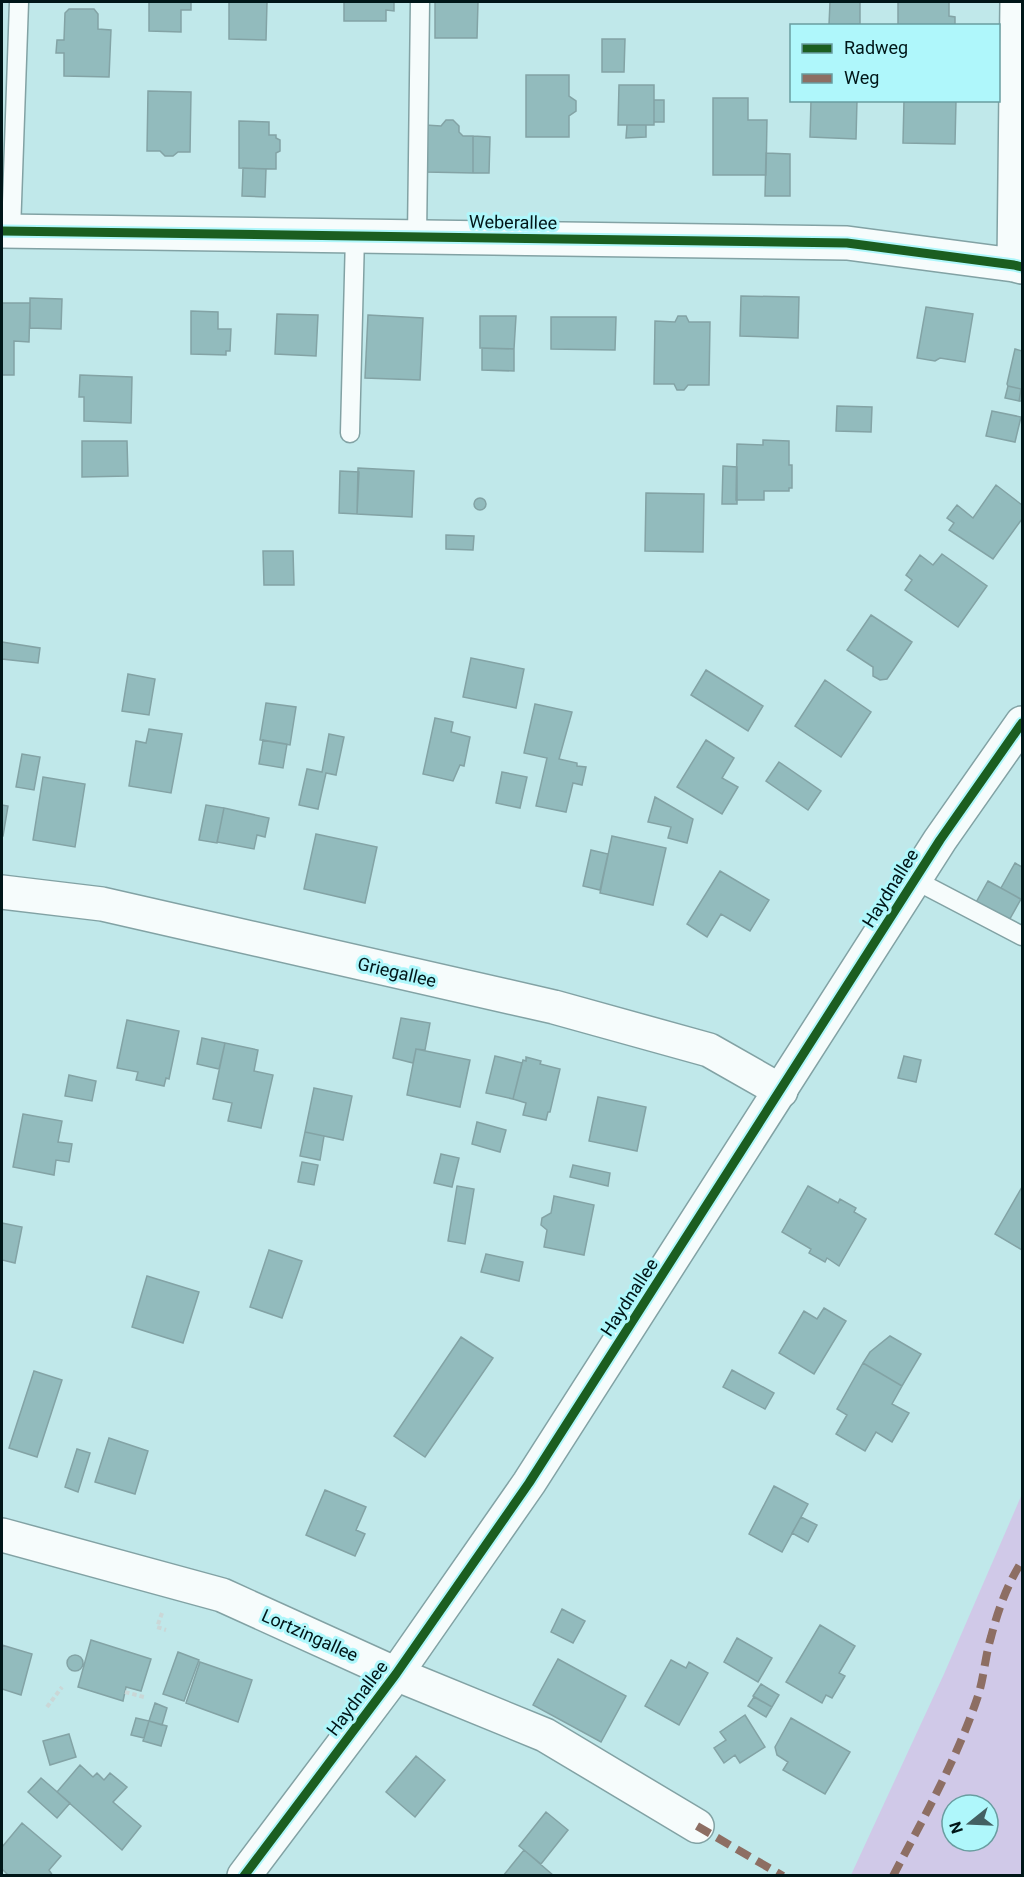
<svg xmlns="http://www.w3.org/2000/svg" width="1024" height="1877" font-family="Roboto,sans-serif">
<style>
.green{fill:#d0c9e8;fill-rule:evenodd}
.building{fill:#92bbbd;stroke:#83a3a5;stroke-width:1.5}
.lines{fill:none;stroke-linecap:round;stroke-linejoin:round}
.service-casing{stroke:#82a2a4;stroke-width:21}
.minor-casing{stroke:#82a2a4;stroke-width:36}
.tertiary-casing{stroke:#82a2a4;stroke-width:36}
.path{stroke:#cad7d7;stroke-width:4;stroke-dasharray:4.5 3;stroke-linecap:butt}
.service{stroke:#f6fcfc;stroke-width:18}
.minor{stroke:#f6fcfc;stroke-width:33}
.tertiary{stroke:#f6fcfc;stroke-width:33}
.quiet{stroke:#8d6e63;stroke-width:8;stroke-dasharray:15 8;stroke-linecap:butt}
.cycleway-casing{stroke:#aff7fb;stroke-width:13}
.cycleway{stroke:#1b5e20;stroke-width:9}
.labels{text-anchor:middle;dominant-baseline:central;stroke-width:6;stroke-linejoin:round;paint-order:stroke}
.street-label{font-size:18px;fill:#001618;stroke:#aff7fb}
</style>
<rect width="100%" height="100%" fill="#c0e8ea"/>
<path class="green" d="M1022 1494V1875H851L944 1674ZM952 1805H988V1841H952Z"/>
<path class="building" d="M149 2H191V10H181V32L149 31Z
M229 2H267L266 40 229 39Z
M344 2H394V11L386 10V21H344Z
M435 2H478L477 38H435Z
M830 2H860V24L829 25Z
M898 2H949V16L955 17V26H898Z
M69 9H94L98 14V29L111 30 109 77 64 76V53H56L57 40H64L65 13Z
M602 39H625L624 72H602Z
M526 75H569V96L576 101V111L569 116V137H526Z
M619 85H654V125H618Z
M148 91 191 92 190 152H178L173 156H165L160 151H147Z
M713 98H748V120H767L766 175H713Z
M654 100H664V122H654Z
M811 100H857L856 139 810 137Z
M904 100H956L955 144 903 143Z
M446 120H453L459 126V132L463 136H473V173L426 172V125L441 126Z
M239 121 269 122V135H276V138L280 140V151L276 153V169L239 168Z
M627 125H646V137L626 138Z
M473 136 490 137 489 173H473Z
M766 153 790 154V196H765Z
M243 168 266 169 265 197 242 196Z
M741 296 799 297 798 338 740 336Z
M30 298 62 299 61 329 30 328Z
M2 303H30L29 342 14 341V375H2Z
M926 307 973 314 965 362 940 358 935 361 917 358Z
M191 311 218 312V329H231L230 351H226V355L191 354Z
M277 314 318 315 316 356 275 354Z
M368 315 423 318 420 380 365 378Z
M480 316H516L514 349 480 348Z
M678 316H686L689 322H710L709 385H688L684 390H677L674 384H654L655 321 675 322Z
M551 317H616L615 350 551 349Z
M482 348 514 349V371L482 370Z
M1015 349 1022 351V401H1019L1021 389 1008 386 1007 384Z
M80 375 132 377 131 423 84 421V397H79Z
M1008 386 1021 389 1019 401 1005 398Z
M837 406 872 407 871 432 836 431Z
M992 411 1021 417 1015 442 986 436Z
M763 440 789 441V465H792V488H789V491H764V500H736L737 444 763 445Z
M82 441H127L128 476 82 477Z
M723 466 737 467V504H722Z
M358 468 414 471 412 517 357 514Z
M340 471 359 472 357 514 339 513Z
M996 485 1022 505V519L993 559 949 530 954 523 947 518 957 505 973 518Z
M646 493 704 494 703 552 645 551Z
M474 504a6 6 0 1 1 12 0a6 6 0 1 1-12 0Z
M446 535 474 536 473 550 446 549Z
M263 551H293L294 585H264Z
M942 554 987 586 958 627 905 590 912 580 906 575 920 555 933 565Z
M871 615 912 642 887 679 880 680 873 676V667L847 650Z
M2 642 40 648 38 663 2 659Z
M471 658 524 669 516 708 463 697Z
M706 670 763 706 748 731 691 695Z
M128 674 155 679 149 715 122 711Z
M825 680 871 712 841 757 795 726Z
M266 703 296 707 290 745 260 740Z
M535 704 572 712 559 759 577 763V766L586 767 582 785 573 783 566 812 536 806 547 758 524 753Z
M435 718 453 722 451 732 470 737 464 766 460 765 453 781 423 774Z
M149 729 182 734 171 793 129 786 136 741 146 743Z
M329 734 344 737 336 775 326 773 318 809 299 805 307 769 322 772Z
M263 740 287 744 283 768 259 764Z
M706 740 734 758 722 778 738 787 722 814 677 787Z
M22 754 40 757 34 790 16 787Z
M779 762 821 791 808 810 766 781Z
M502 772 527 777 520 808 496 803Z
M43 777 85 784 75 847 33 840Z
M655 797 693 819 687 843 668 838 671 827 648 822Z
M2 805 8 806 3 836H2Z
M206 805 224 808 217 843 199 840Z
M224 808 269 818 265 837 257 835 254 849 217 842Z
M316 834 377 847 365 903 304 889Z
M612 836 666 848 653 905 600 893Z
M591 850 608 854 600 890 583 886Z
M1015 863 1022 867V900L1001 888Z
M720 871 769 900 750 931 721 914 707 937 687 924Z
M988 881 1021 899 1007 924 974 906Z
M401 1018 430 1023 425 1050 416 1049 413 1063 393 1058Z
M127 1020 179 1031 169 1079 166 1078 164 1086 136 1080 138 1072 117 1068Z
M202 1038 225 1043 219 1069 197 1064Z
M225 1043 258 1050 254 1071 273 1075 261 1128 228 1121 232 1103 213 1099Z
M416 1049 470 1060 460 1107 407 1095Z
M495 1056 522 1063 513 1099 486 1093Z
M904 1056 921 1060 916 1082 898 1078Z
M526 1057 541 1061 540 1064 560 1069 550 1112H548L546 1120 523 1115 526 1103 513 1099 523 1060 526 1061Z
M69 1075 96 1081 92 1101 65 1096Z
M314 1088 352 1096 343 1140 305 1132Z
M598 1097 646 1107 637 1151 589 1141Z
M23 1114 62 1121 58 1142 72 1144 69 1162 56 1160 54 1175 13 1167Z
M477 1122 506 1130 500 1152 472 1144Z
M305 1132 324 1136 320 1160 300 1156Z
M441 1154 459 1158 452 1187 434 1183Z
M302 1162 318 1165 314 1185 298 1182Z
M573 1165 610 1173 608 1186 570 1177Z
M457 1186 474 1189 465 1244 448 1241Z
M808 1186 838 1203 840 1199 856 1208 854 1212 866 1219 839 1266 827 1258 825 1262 809 1253 811 1249 782 1232Z
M1022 1187V1250L995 1234Z
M554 1196 594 1205 584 1255 544 1247 547 1230 541 1225 542 1218 551 1213Z
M2 1223 22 1227 15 1263 2 1260Z
M269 1250 302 1261 282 1318 250 1307Z
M486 1254 523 1262 519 1281 481 1272Z
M147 1276 199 1292 183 1343 132 1327Z
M824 1308 846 1321 814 1374 779 1353 804 1311 817 1319Z
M890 1336 921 1354 902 1386 863 1363 870 1352Z
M461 1337 493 1358 425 1457 394 1436Z
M863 1363 902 1386 892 1404 909 1413 892 1442 876 1432 865 1451 836 1434 847 1415 837 1409Z
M732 1370 774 1393 765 1409 723 1387Z
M34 1371 62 1380 37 1457 9 1448Z
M109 1438 148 1451 135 1494 95 1482Z
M77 1449 90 1453 78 1492 65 1487Z
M774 1486 808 1504 782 1552 749 1534Z
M325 1490 366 1507 356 1530 365 1534 355 1556 306 1535Z
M801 1517 817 1525 808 1542 792 1533Z
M562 1609 585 1621 573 1643 551 1632Z
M820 1625 855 1646 839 1673 845 1676 832 1698 826 1695 822 1703 786 1682Z
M737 1638 772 1658 758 1682 724 1662Z
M91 1640 151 1659 141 1691 126 1687 123 1701 78 1687Z
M2 1645 32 1654 21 1695 2 1689Z
M178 1652 199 1660 184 1701 163 1694Z
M67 1663a8 8 0 1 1 16 0a8 8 0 1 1-16 0Z
M558 1659 626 1696 601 1742 533 1705Z
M671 1660 686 1668 689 1662 708 1673 679 1725 645 1706Z
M200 1662 252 1680 238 1722 186 1703Z
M761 1684 779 1695 772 1707 753 1696Z
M754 1697 772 1707 766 1717 748 1706Z
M155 1703 167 1708 162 1725 149 1721Z
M745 1715 765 1747 740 1763 735 1755 724 1763 714 1748 726 1740 720 1732Z
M136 1718 149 1721 144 1738 131 1735Z
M791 1718 850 1752 825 1794 783 1770 788 1762 777 1755 775 1747Z
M149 1721 167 1726 161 1746 143 1741Z
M69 1734 76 1757 50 1765 43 1741Z
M416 1756 445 1780 415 1817 386 1792Z
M80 1765 93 1777 97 1773 104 1780 110 1773 127 1787 113 1802 141 1826 122 1850 57 1792Z
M41 1778 70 1803 57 1818 28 1792Z
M546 1812 568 1830 541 1864 519 1846Z
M22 1823 61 1856 49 1870 53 1876H9L2 1869V1847Z
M524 1850 554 1876H503Z"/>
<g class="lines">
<g class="service-casing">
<path id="service" d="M11 231 19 2
M417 237 420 2
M350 433 355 236
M915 880 1022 936"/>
</g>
<g class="minor-casing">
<path id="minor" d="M2 231 847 243 1014 265 1022 267
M1014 265 1017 2
M2 892 102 904 554 1007 709 1050 781 1091
M2 1535 222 1595 396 1674 545 1735 697 1826"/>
</g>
<g class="tertiary-casing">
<path id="tertiary" d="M244 1876 396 1674 529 1483 940 840 1022 723"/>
</g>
<path class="path" d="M162 1613 157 1627 166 1630
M125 1692 144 1697
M47 1707 62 1687"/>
<use href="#service" class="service"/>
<use href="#minor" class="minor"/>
<use href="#tertiary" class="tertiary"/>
<path class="quiet" d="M697 1826 783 1876
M893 1876C924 1817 957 1759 978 1696 984 1677 985 1657 991 1637 998 1610 1007 1585 1022 1561"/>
<g class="cycleway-casing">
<path id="cycleway" d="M2 231 847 243 1014 265 1022 267
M244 1876 396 1674 529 1483 940 840 1022 723"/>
</g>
<use href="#cycleway" class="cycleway"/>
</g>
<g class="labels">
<g class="street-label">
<text transform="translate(513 222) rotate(1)">Weberallee</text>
<text transform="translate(890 888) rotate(-58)">Haydnallee</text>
<text transform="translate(397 972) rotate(13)">Griegallee</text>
<text transform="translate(629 1297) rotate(-57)">Haydnallee</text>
<text transform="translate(310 1635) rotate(24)">Lortzingallee</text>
<text transform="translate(357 1698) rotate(-53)">Haydnallee</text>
</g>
</g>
<rect width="1024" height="1877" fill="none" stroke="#001618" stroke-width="6"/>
<rect x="790" y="24" width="210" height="78" fill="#aff7fb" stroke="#699da0" stroke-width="1.5"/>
<rect x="802" y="44" width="30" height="9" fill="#1b5e20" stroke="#699da0" stroke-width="1.5"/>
<text x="844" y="54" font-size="18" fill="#001618">Radweg</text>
<rect x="802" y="74" width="30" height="9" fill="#8d6e63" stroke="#699da0" stroke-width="1.5"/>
<text x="844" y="84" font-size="18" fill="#001618">Weg</text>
<g transform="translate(970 1823) rotate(252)"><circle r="28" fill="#aff7fb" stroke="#699da0" stroke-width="1.5"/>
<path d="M0-4.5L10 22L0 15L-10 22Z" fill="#436062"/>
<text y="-9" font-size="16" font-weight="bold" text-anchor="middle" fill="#001618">N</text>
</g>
</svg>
